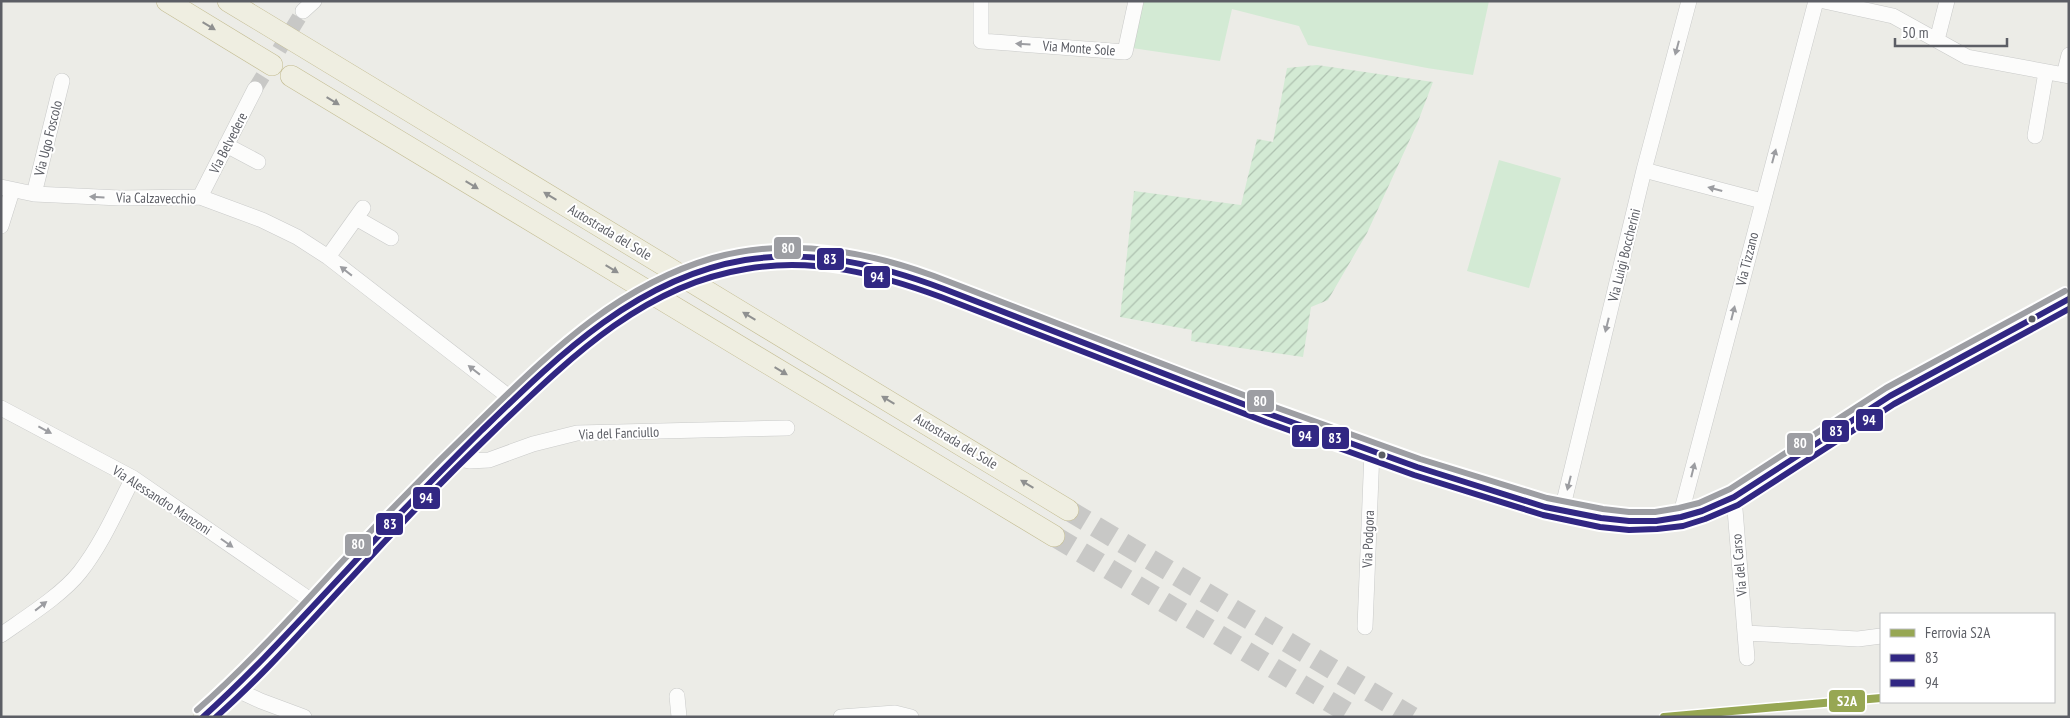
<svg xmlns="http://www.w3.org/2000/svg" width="2070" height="718" font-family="'PT Sans Narrow',sans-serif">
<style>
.garden{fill:url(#garden-furrows)}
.pitch{fill:#d3ead4}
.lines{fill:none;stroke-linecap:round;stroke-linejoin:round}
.minor-tunnel{stroke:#c8c8c6;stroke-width:15;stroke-dasharray:15 8;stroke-linecap:butt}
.major-tunnel{stroke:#c8c8c6;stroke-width:19;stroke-dasharray:19 9;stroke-linecap:butt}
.highway-tunnel{stroke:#c8c8c6;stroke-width:21;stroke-dasharray:21 11;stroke-linecap:butt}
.minor-casing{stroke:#c9cac9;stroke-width:16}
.major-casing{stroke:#d5d1b3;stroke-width:20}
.highway-casing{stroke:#c4bd93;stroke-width:22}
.minor{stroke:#fcfcfb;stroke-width:15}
.major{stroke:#f3f3e8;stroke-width:19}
.highway{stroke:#efeee1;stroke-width:21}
.bus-1-casing{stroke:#fff;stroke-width:10}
.bus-2-casing{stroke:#fff;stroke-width:10}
.bus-3-casing{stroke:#fff;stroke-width:10}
.bus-1{stroke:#312783;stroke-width:6}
.bus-2{stroke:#312783;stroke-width:6}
.bus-3{stroke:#9d9ea3;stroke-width:6}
.rail-1-casing{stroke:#fff;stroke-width:11}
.rail-1{stroke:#97a753;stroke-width:8}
.oneway{fill:#8f9090}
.oneway2{fill:#9c9da1}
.bus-dot{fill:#5c5e65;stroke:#fff;stroke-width:2}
.labels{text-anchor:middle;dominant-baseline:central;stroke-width:4;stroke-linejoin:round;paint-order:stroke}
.street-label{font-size:14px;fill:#5c5e65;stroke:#fff}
.line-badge{stroke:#fff;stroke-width:2}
.badge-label{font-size:14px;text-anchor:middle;font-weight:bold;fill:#fff}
</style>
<defs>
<pattern id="garden-furrows" width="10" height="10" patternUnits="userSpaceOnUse" patternTransform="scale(1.25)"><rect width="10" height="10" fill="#d3ead4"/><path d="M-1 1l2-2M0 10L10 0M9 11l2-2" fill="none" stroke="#aec1b0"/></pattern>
</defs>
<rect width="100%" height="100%" fill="#ecece7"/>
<path class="garden" d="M1317 65 1433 82 1417 124 1367 233 1328 300 1311 307 1303 357 1191 341 1192 330 1120 317 1134 191 1241 205 1257 139 1273 142 1287 68Z"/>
<path class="pitch" d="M1144 1H1489L1473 75 1427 68 1308 45 1299 26 1232 9 1220 61 1132 48Z
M1499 160 1561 178 1529 288 1467 271Z"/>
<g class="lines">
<path class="minor-tunnel" d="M255 89 303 11"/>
<path class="major-tunnel" d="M617 312 664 286 721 265"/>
<path class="highway-tunnel" d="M1068 510 1412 717
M1054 536 1355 717"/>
<g class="minor-casing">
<path id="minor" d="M981 1V41L1125 52 1136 1
M1824 1 1893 16 1967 57 2069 76
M303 11 314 1
M1937 40 1947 1
M2064 75 2069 55
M2035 136 2046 72
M226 145 258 162
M1644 170 1762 201
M1 187 34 194 120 198 200 197 262 220 297 237 328 257 513 400
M34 194 62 81
M200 197 255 89
M356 218 391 238
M1 226 12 191
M328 257 363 208
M1 408 133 478 316 604
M454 458 469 461 489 460 533 444 577 433 787 428
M1734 497 1747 658
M1562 510 1644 170 1689 1
M1680 517 1816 1
M1365 627 1372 451
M1745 633 1858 639 1881 636
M1 635C25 618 62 595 80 572 102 544 117 509 133 478
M235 689 261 701 304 717
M677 696 679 717
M841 717 895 713 911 717"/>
</g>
<g class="major-casing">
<path id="major" d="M721 265C763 257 806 254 848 260 888 266 928 283 965 297 1013 316 1061 334 1110 353 1226 397 1341 444 1460 481 1527 502 1608 531 1679 517 1698 514 1716 505 1734 497L1890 396 2069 299
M203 717C258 671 305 615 353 562 393 518 436 477 478 435 522 391 565 347 617 312"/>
</g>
<g class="highway-casing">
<path id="highway" d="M167 1 272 65
M228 1 1068 510
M291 76 1054 536"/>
</g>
<use href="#minor" class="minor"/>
<use href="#major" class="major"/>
<use href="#highway" class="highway"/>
<g class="bus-1-casing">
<path id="bus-1" d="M203 717C254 671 299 621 346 571 390 523 435 477 481 431 557 357 636 278 745 260 814 249 880 265 944 289L1269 414 1417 467 1545 507 1601 518 1629 521H1656L1681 517 1702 511 1734 497 1890 396 2069 299"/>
</g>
<g class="bus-2-casing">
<path id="bus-2" d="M216 717C265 674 308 624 352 577 400 524 450 473 501 424 572 356 645 285 746 269 814 257 878 274 941 297L1266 422 1414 475 1543 515 1600 527 1629 530 1657 529 1683 526 1705 519 1738 505 1894 404 2069 309"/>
</g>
<g class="bus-3-casing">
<path id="bus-3" d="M197 710C248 665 293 615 339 565 388 512 439 460 491 410 557 346 621 285 713 258 787 237 863 250 934 276L1272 406 1420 459 1547 498 1603 509 1629 512H1655L1679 508 1699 503 1730 489 1886 388 2065 291"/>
</g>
<use href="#bus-1" class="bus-1"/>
<use href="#bus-2" class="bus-2"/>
<use href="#bus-3" class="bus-3"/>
<g class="rail-1-casing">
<path id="rail-1" d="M1664 717 1881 698"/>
</g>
<use href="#rail-1" class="rail-1"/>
</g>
<defs><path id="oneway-solid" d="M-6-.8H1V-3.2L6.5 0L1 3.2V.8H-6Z" transform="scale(1.25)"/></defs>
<g class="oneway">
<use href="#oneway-solid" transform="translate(209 26) rotate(31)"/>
<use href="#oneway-solid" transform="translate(333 101) rotate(31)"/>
<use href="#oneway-solid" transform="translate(472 185) rotate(31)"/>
<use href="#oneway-solid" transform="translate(550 196) rotate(-149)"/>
<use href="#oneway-solid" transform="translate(612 269) rotate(31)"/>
<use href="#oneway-solid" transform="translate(749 316) rotate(-149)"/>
<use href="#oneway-solid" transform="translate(781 371) rotate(31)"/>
<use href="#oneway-solid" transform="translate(888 400) rotate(-149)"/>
<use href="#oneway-solid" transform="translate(1027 484) rotate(-149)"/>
</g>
<g class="oneway2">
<use href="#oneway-solid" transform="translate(1023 44) rotate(-176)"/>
<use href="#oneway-solid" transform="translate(1677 48) rotate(105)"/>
<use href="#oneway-solid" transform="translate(1774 156) rotate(-75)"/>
<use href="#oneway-solid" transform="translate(1715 189) rotate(-165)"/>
<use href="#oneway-solid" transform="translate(97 197) rotate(-177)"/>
<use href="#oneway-solid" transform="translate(346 271) rotate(-142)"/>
<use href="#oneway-solid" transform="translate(1733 313) rotate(-76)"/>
<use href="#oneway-solid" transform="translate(1607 325) rotate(104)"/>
<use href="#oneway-solid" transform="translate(474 370) rotate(-142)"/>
<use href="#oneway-solid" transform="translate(45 430) rotate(28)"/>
<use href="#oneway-solid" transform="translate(1693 470) rotate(-76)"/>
<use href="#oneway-solid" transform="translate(1569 483) rotate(104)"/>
<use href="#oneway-solid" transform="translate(227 543) rotate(35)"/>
<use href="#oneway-solid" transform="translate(41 606) rotate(-38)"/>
</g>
<g class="bus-dot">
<circle cx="2032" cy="319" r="4.5"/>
<circle cx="1382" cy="455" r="4.5"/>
</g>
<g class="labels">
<g class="street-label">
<text transform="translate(1079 48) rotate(4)">Via Monte Sole</text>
<text transform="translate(48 138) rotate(-76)">Via Ugo Foscolo</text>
<text transform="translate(228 143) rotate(-63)">Via Belvedere</text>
<text transform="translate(156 198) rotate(1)">Via Calzavecchio</text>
<text transform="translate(610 232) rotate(31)">Autostrada del Sole</text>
<text transform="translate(1624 255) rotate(-76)">Via Luigi Boccherini</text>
<text transform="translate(1747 259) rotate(-76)">Via Tizzano</text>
<text transform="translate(619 433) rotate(-2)">Via del Fanciullo</text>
<text transform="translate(956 441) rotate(31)">Autostrada del Sole</text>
<text transform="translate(162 500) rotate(33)">Via Alessandro Manzoni</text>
<text transform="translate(1368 539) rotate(-88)">Via Podgora</text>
<text transform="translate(1739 565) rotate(-95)">Via del Carso</text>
</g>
</g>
<g class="line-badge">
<rect x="773" y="236" width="29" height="24" rx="5" fill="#9d9ea3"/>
<rect x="816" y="247" width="29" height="24" rx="5" fill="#312783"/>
<rect x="863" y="265" width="28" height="24" rx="5" fill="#312783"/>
<rect x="1246" y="389" width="29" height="24" rx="5" fill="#9d9ea3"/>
<rect x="1855" y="408" width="29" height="24" rx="5" fill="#312783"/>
<rect x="1821" y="419" width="29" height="24" rx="5" fill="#312783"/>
<rect x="1291" y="424" width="29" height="24" rx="5" fill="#312783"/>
<rect x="1321" y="426" width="29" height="24" rx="5" fill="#312783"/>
<rect x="1786" y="432" width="28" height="24" rx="5" fill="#9d9ea3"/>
<rect x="412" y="486" width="29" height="24" rx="5" fill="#312783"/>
<rect x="375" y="512" width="29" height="24" rx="5" fill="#312783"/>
<rect x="344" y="533" width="28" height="24" rx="5" fill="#9d9ea3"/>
<rect x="1828" y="689" width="38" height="24" rx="5" fill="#97a753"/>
</g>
<g class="badge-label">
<text x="788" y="253">80</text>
<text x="830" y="264">83</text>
<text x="877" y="282">94</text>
<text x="1260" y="406">80</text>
<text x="1869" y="425">94</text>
<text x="1836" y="436">83</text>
<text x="1305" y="441">94</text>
<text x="1335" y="443">83</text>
<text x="1800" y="448">80</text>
<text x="426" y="503">94</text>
<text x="390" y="529">83</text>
<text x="358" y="549">80</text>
<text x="1847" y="706">S2A</text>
</g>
<rect width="2070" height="718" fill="none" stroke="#5c5e65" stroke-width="5"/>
<rect x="1880" y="613" width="175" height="90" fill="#ffffff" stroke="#bebfc1"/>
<rect x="1890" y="629" width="25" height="8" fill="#97a753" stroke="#bebfc1"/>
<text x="1925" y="638" font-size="15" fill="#5c5e65">Ferrovia S2A</text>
<rect x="1890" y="654" width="25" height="8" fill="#312783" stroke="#bebfc1"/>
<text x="1925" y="663" font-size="15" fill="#5c5e65">83</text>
<rect x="1890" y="679" width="25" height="8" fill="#312783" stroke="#bebfc1"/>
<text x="1925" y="688" font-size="15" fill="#5c5e65">94</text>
<path d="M1895 38v8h112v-8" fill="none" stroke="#5c5e65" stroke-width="2.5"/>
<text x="1902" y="38" font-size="15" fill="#5c5e65" stroke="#ffffff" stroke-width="4" paint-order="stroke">50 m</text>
</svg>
